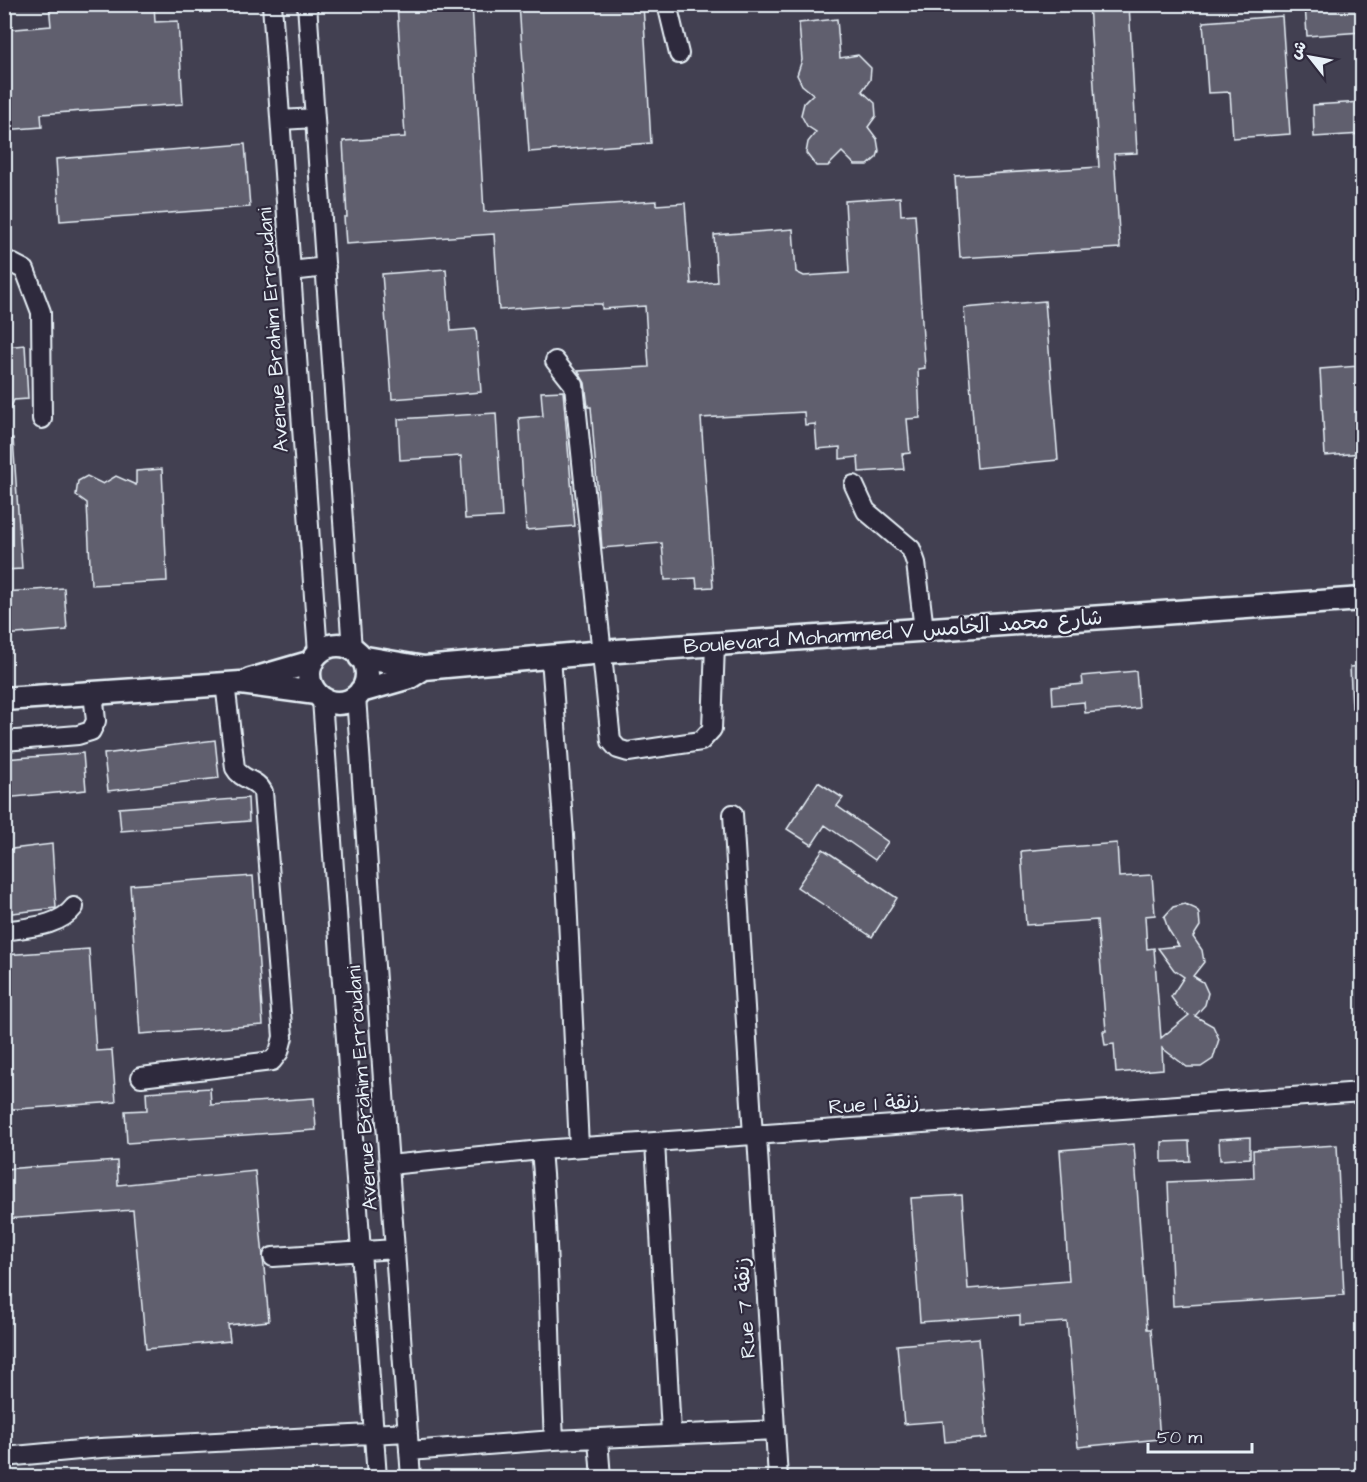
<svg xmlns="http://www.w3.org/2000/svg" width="1367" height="1482" font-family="'Architects Daughter','Playpen Sans Arabic',sans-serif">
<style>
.built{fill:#433f51}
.green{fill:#4d4b5c;stroke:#9a9eaa;stroke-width:1.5}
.building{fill:#605e6e;stroke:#e8f1f8;stroke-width:1.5}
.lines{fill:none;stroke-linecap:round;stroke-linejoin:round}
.minor-casing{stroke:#e8f1f8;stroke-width:22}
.major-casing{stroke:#e8f1f8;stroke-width:27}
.minor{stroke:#2f2a3d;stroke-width:18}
.major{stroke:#2f2a3d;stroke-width:22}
.labels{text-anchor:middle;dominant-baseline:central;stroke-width:4.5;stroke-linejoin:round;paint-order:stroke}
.street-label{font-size:21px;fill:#e8f1f8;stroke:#2f2a3d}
</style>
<rect width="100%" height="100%" fill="#363244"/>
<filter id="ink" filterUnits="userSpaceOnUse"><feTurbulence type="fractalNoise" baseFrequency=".0167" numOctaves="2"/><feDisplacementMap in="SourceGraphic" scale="12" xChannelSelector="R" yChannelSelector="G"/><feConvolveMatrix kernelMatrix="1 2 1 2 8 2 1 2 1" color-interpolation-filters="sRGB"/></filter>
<g filter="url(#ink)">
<path class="built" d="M5 5H1362V1477H5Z"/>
<path class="green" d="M317 676a20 20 0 1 1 40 0a20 20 0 1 1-40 0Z"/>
<path class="building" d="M49 4H154L155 22 178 21 183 104 41 114 42 127 4 130V30L51 26Z
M397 4H472L484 212 656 201V205L685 203 691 284 717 282 714 235 793 229 796 272 804 276 849 273 845 201 900 197 901 215 915 214 925 368 918 369 920 418 907 419 910 453 902 454 904 469 859 472 858 457 840 459V447L817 449 815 424 805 425 804 412 701 418 713 587 697 588 696 578 665 580 662 543 602 548 591 407H588L585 383 578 371 649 367 645 306 602 309V304H578L499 310 494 234 346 244 344 217H347L343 141 405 137Z
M519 4H643L651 143 529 152Z
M1089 4H1129L1137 153 1114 154 1120 248 960 258 955 176 1099 167Z
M1305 4H1362V32L1307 36Z
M1282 16 1290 134 1233 138 1230 92 1208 93 1203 22Z
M837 19 840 58 858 55 871 68 870 80 862 91 875 103 876 116 868 127 877 139 879 151 877 157 868 165H855L842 152 828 166H816L806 153 808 142 816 132 807 126 801 115 804 103 813 94 802 85 797 75 802 60 799 23Z
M1362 102V134L1314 137 1313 105Z
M245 144 250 207 60 221 56 159Z
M446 269 451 331 476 329 481 392 392 399 382 274Z
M1045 301 1058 460 977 468 964 308Z
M25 345 28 399 14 400 4 423V347Z
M1359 366 1362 453 1325 456 1320 369Z
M563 391 575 526 526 530 519 418 543 416 541 392Z
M496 413 502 517 465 519 461 456 400 460 398 419Z
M13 438 22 569 4 570V439Z
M162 469 167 581 91 585 87 503 76 495 78 481 87 476 103 484 116 476 136 485V471Z
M64 588 67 630 4 635V592Z
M1362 666V708H1352L1350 667Z
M1136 671 1139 708 1085 713 1084 702 1053 705 1052 687 1083 684 1082 676Z
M215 740 219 778 108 791 104 754Z
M83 753 86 790 4 798V759Z
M818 782 843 798 837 806 888 842 875 860 825 825 812 845 787 829Z
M248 798 249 821 121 831 119 808Z
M1117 843 1119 877 1152 875 1155 915 1145 916 1147 949 1154 948 1161 1038 1189 1015 1179 1008 1171 997 1184 977 1174 970 1158 948 1179 946 1168 929 1164 917 1173 907 1185 904 1196 909 1199 914 1200 926 1193 937 1202 950 1204 962 1193 976 1203 982 1208 993 1205 1005 1195 1016 1213 1026 1219 1039 1213 1059 1201 1067H1187L1162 1048 1163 1069 1116 1073 1114 1044 1105 1045 1103 1031H1106L1097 920 1026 925 1021 851Z
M52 844 56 908 4 914V850Z
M823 849 897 898 872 937 797 887Z
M253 876 263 1025 140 1034 130 885Z
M89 949 96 1051 112 1050 116 1102 4 1110V955Z
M210 1088 211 1105 314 1098 316 1130 127 1143 125 1111 147 1110 146 1092Z
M1250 1137V1158L1220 1160 1219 1139Z
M1189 1141 1190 1161 1162 1162V1142Z
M1134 1144 1147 1329H1151L1160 1439 1078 1447 1067 1322 1020 1325V1315L920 1322 911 1198 962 1195 968 1289 1069 1281 1060 1150Z
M1337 1145 1344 1295 1173 1306 1168 1182 1254 1178 1253 1150Z
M117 1161 118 1185 255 1171 269 1321 228 1325 230 1341 146 1349 133 1210 4 1219V1169Z
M979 1338 987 1438 945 1442 943 1421 904 1424 897 1345Z"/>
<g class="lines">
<g class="minor-casing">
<path id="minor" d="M272 4 318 653
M307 4 352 650
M667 4 679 54
M281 120 315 118
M4 259 25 270 41 312 42 419
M291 271 326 267
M555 361 574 385 611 741 618 749 628 752 701 741 712 729 715 644
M854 485 866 511 911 549 916 563 924 630
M551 657 564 835 579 1147
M356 696 411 1478
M322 699 377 1478
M4 741 78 735 91 731 96 721 93 692
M733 814 753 1136
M4 931C28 927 59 927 74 907
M141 1077 272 1061 279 1052 283 1037 263 792C256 778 242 781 235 768L225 683
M757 1136 778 1478
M655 1142 671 1433
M541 1150C550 1246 549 1343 554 1440
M389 1165 541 1150 1362 1092
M273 1257 395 1249
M598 1439 601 1478
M409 1451 554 1440 775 1430
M4 1457 101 1448 408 1432"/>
</g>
<g class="major-casing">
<path id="major" d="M309 674a29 29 0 1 1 58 0a29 29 0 1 1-58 0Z
M360 657 424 668 603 652 1362 599
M250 680 312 662
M361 691 410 677 424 668
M4 699 241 683 316 693"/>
</g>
<use href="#minor" class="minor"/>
<use href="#major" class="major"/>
</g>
</g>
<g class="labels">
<g class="street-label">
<text transform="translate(273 330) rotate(-94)">Avenue Brahim Erroudani</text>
<text transform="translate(893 632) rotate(-4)">Boulevard Mohammed V شارع محمد الخامس</text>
<text transform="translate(362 1088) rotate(-94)">Avenue Brahim Erroudani</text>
<text transform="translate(874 1104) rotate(-4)">Rue 1 زنقة</text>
<text transform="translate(745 1308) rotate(-94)">Rue 7 زنقة</text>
</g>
</g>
<rect width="1367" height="1482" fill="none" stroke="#2f2a3d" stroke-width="24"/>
<rect x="12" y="12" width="1343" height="1458" fill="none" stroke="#e8f1f8" stroke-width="2" filter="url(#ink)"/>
<g transform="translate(1310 57) rotate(301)" stroke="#2f2a3d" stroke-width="4.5" paint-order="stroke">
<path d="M0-4.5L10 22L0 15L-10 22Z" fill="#e8f1f8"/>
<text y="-9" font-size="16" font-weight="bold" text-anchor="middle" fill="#e8f1f8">ش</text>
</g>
<path d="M1148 1443v9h104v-9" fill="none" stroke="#e8f1f8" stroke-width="3"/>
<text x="1157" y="1443" font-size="18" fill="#e8f1f8" stroke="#2f2a3d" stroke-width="4.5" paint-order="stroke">50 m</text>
</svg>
